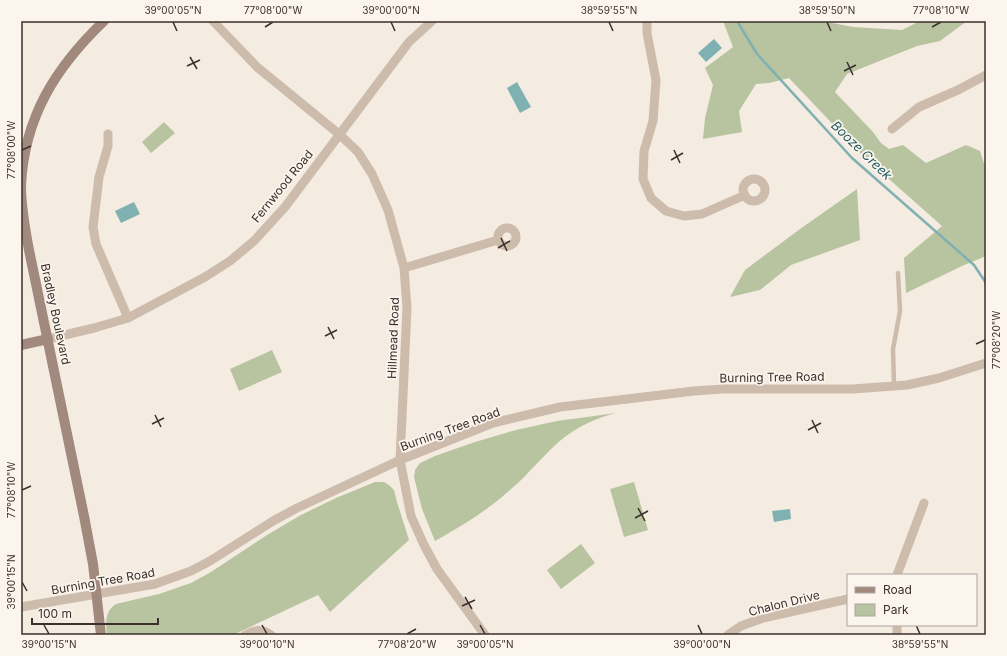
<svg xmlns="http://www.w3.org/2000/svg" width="1007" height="656" font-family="Inter,sans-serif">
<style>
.green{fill:#b8c4a0}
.water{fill:#7fb0b2}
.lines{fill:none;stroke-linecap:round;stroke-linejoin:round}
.stream{stroke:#7fb0b2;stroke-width:2.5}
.service{stroke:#cdbbac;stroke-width:4.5}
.minor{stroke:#cdbbac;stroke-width:9}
.secondary{stroke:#a18a7d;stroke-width:10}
.ticks{fill:none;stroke:#3b302b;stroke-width:1.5}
.labels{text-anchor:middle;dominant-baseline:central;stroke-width:3.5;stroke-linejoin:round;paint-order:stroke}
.street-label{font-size:12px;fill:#3b302b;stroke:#fbf5ee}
.water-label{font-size:13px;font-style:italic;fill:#1f5a5e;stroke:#fbf5ee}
.neatline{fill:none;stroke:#3b302b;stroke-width:1.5}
.ticks-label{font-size:10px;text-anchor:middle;fill:#3b302b}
</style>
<rect width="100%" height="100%" fill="#f4ebe1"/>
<path class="green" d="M723 21H822L853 27 902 30 920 21H967L940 41 917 46 847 74 835 92 873 132 881 143 889 149 903 145 926 163 966 145 980 151 986 170V256L962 266 906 293 904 258 942 226 863 156 789 78 769 83 756 84 739 111 742 132 703 139 705 118 713 85 705 68 733 47Z
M164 122 175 133 151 153 142 142Z
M857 189 860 240 791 265 760 290 730 297 745 270 800 229Z
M272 350 282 372 239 391 230 369Z
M616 413C596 418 577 427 561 440 543 455 529 474 511 489 488 510 462 526 435 541L422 509 414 477 415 470 420 463 435 456 475 442 516 430 557 421Z
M375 482H384L389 485 394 490 397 502 409 540 330 612 318 595 233 635H107C106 623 104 612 116 604L159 594 191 583 211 572 267 535 301 515 336 498Z
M634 482 648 530 624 537 610 489Z
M581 544 595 563 561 589 547 570Z"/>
<path class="water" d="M714 39 722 48 706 62 698 53Z
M517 82 531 107 520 113 507 88Z
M134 202 140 214 121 223 115 211Z
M790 509 791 519 774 522 772 511Z"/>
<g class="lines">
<path class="stream" d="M737 21 757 54 852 158 974 265 986 283"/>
<path class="service" d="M894 385 893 349 900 311 898 273"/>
<path class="minor" d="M213 21 257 67 339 134 358 152 372 174 388 210 404 268 407 308 400 460 411 516 424 545 437 569 485 635
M647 21V33L656 80 653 121 644 151 643 179 651 198 666 211 684 216 702 214 745 195
M892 129 919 107 958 90 986 75
M108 134V146L99 177 93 227 96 244 128 318
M743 190a11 11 0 1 1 22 0a11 11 0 1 1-22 0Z
M498 237a9 9 0 1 1 18 0a9 9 0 1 1-18 0Z
M404 268 498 240
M48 339 94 328 128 318 205 277 230 261 254 241 285 207 409 42 432 21
M897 575 924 503
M21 607 155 584 191 571 210 561 273 521 297 508 400 460 493 423 560 407 694 391 723 389H853L907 385 939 378 986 363
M897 625V635
M245 635C256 630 261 628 271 635
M728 635 741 626 763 618 848 599"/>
<path class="secondary" d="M21 345 48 339
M101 635 93 564 84 516 29 250C25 229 21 207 21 186 24 117 56 67 104 21"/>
</g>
<path class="ticks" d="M173 22 177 31M391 22 395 31M609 22 613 31M827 22 831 31M265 27 273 22M932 27 941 22M190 57 197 69M847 62 853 75M187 66 200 60M844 71 856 65M22 150 31 146M674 150 680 163M671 160 683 153M501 238 507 251M498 248 510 241M328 327 334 339M325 336 337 330M976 344 985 340M155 415 161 427M812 420 818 433M152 424 164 418M808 430 821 423M22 490 31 486M638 508 645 521M635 518 648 511M22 582 27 591M465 597 472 609M462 606 475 600M44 625 49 634M262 625 267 634M480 625 485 634M698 625 702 634M916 625 920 634M407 634 416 629"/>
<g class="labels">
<g class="street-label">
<text transform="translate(282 186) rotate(-51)">Fernwood Road</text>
<text transform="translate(56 314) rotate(78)">Bradley Boulevard</text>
<text transform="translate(393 338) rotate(-88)">Hillmead Road</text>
<text transform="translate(772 377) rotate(-1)">Burning Tree Road</text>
<text transform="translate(450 429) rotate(-20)">Burning Tree Road</text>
<text transform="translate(103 581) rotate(-10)">Burning Tree Road</text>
<text transform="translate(784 603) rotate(-14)">Chalon Drive</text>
</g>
<g class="water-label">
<text transform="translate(862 150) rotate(44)">Booze Creek</text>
</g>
</g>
<rect width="1007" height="656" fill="none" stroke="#fbf5ee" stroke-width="44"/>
<rect x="847" y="574" width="130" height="52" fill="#fbf5ee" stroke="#aea6a0"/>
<rect x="855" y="587" width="20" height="6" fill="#a18a7d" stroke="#aea6a0"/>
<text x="883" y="594" font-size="12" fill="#3b302b">Road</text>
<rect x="855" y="604" width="20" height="12" fill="#b8c4a0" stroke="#aea6a0"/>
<text x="883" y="614" font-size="12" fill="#3b302b">Park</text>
<path d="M32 618v6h126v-6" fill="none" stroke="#3b302b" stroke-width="2"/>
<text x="38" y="618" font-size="12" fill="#3b302b" stroke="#fbf5ee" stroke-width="3" paint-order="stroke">100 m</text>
<rect x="22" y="22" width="963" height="612" class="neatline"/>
<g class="ticks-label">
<text x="173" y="14">39°00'05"N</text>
<text x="273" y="14">77°08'00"W</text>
<text x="391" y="14">39°00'00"N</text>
<text x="609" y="14">38°59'55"N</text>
<text x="827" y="14">38°59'50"N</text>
<text x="941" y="14">77°08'10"W</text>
<text transform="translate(11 150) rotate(-90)" y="4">77°08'00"W</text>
<text transform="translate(996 340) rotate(-90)" y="4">77°08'20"W</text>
<text transform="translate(11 490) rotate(-90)" y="4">77°08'10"W</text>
<text transform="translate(11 582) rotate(-90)" y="4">39°00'15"N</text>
<text x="49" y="648">39°00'15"N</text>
<text x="267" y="648">39°00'10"N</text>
<text x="407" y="648">77°08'20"W</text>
<text x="485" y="648">39°00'05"N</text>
<text x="702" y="648">39°00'00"N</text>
<text x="920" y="648">38°59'55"N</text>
</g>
</svg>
